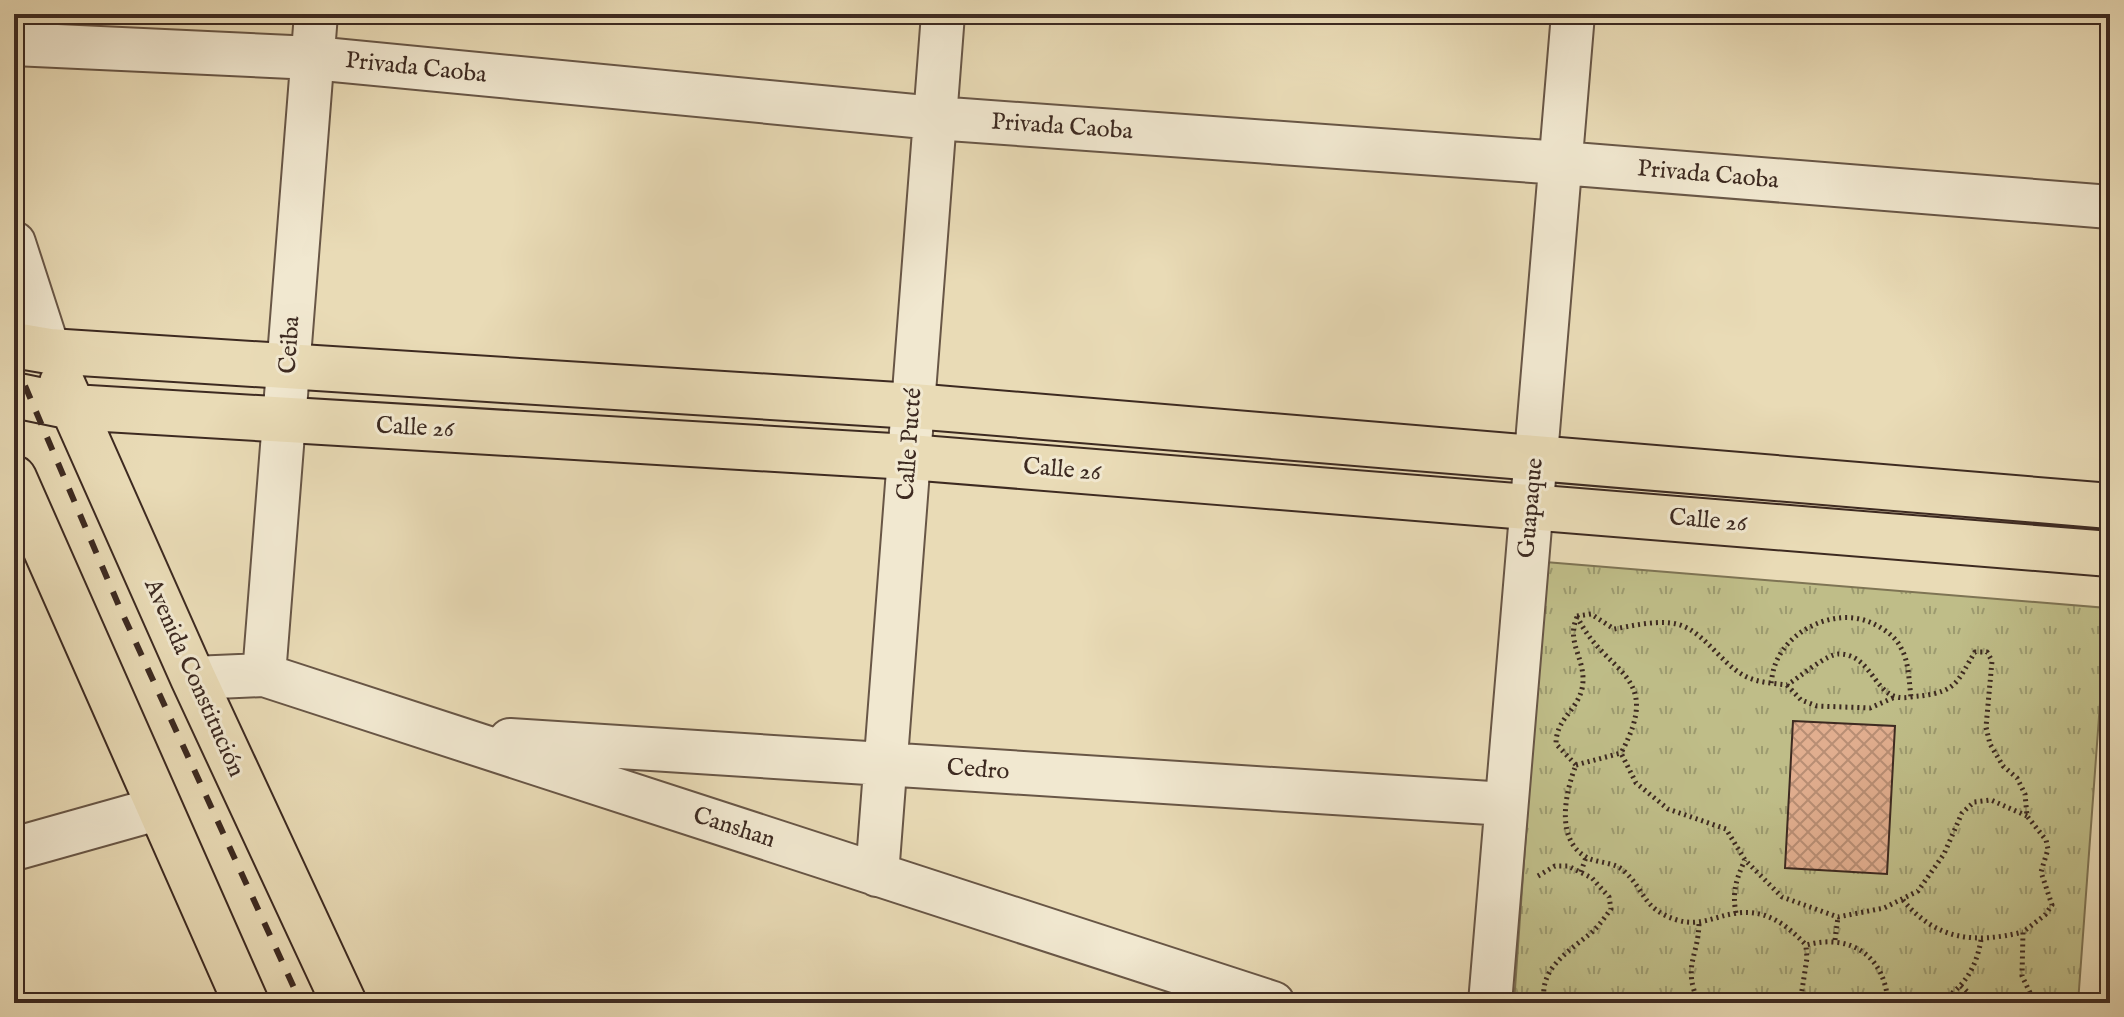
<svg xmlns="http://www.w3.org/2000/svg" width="2124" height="1017" font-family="'IM FELL English',serif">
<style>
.park{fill:url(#park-tufts);stroke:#7e7454;stroke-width:2}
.building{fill:url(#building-cross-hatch);stroke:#3d2a21;stroke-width:2}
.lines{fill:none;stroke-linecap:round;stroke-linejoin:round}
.minor-casing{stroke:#685646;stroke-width:46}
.major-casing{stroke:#3d2a21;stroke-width:48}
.path{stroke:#3d2a21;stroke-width:5;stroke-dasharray:2 4;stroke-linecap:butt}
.minor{stroke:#f1e8d0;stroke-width:42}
.major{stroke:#e9dbb6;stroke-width:44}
.rail{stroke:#3d2a21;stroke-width:6;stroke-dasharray:14 14;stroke-linecap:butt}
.labels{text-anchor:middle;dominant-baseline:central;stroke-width:6;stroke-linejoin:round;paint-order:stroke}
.street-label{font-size:24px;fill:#3d2a21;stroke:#f1e8d0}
</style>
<defs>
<pattern id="park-tufts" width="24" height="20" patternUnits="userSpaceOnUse" patternTransform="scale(2)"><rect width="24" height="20" fill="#bfbd88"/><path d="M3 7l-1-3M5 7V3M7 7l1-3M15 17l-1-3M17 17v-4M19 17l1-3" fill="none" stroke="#9c9a6f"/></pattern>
<pattern id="building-cross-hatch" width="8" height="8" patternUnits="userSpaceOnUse" patternTransform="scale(2)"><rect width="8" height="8" fill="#e1ae8f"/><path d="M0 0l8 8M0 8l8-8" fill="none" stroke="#b88e74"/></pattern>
</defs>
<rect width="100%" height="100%" fill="#e9dbb6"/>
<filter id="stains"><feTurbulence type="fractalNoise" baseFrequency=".0025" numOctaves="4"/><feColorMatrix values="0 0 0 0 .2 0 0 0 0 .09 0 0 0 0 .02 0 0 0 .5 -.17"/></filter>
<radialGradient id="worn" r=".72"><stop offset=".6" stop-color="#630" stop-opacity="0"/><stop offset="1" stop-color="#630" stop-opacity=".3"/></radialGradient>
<path class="park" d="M1545 562 2107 608 2078 1003H1514Z"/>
<path class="building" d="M1793 721 1895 726 1887 874 1785 868Z"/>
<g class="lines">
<g class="minor-casing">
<path id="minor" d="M14 44 313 58 935 118 1561 163 2110 207
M14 243 49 351
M264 675 316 14
M193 678 264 675 1273 1003
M510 740 1506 804
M14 849 160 808
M877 875 943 14
M1490 1003 1573 14"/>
</g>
<g class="major-casing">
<path id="major" d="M14 345 49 351 913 406 2110 506
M62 383 193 678 344 1003
M14 395 72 407 909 457 2110 554
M14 478 246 1003"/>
</g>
<path class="path" d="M1577 616 1591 614 1614 629C1631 626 1652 621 1670 623 1701 625 1718 662 1745 676 1758 683 1773 683 1787 685 1800 677 1826 654 1839 654 1870 654 1874 692 1897 697 1904 699 1914 696 1921 696 1958 691 1957 681 1975 652H1987L1992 661 1986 727 1990 744 2003 766 2017 778 2025 794 2027 816 2046 840 2048 849 2041 872 2052 905 2045 915 2023 932 2022 976 2035 1003
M1577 616C1604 675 1665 672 1621 753L1636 783 1668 809 1726 829 1745 860 1782 897 1838 917 1884 908 1918 891 1944 854 1962 813 1974 802 1991 800 2027 816
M1577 617C1565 644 1588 660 1582 689 1576 712 1556 719 1556 744L1576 765C1565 793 1554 843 1590 859 1601 863 1616 863 1624 871 1646 891 1642 909 1677 920 1700 927 1715 916 1737 913 1766 909 1787 925 1806 945 1851 933 1885 956 1888 1003
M1771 683C1772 677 1773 670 1775 665 1788 628 1839 606 1874 624 1884 629 1896 637 1901 648 1909 661 1909 682 1911 697
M1787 685 1801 700 1817 706 1870 708 1895 697
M1576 765 1621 753
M1581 872 1586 857
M1538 876 1555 866H1568L1592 878 1609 897 1611 909C1605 917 1599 926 1591 933 1569 951 1537 970 1545 1003
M1903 900C1936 940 1974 944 2023 932
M1736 913C1732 893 1736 879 1745 860
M1699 924C1698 958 1682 966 1699 1003
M1835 940 1838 917
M1961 986 1980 1003
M1800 1003 1807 958 1806 945
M1937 1003C1963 989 1976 969 1981 940"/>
<use href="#minor" class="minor"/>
<use href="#major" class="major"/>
<path class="rail" d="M14 360 119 606 301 1003"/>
</g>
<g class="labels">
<g class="street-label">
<text transform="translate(416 68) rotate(6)">Privada Caoba</text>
<text transform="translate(1062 127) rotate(4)">Privada Caoba</text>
<text transform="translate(1708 175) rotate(5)">Privada Caoba</text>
<text transform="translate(290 345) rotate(-86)">Ceiba</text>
<text transform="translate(415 428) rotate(3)">Calle 26</text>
<text transform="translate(910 444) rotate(-86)">Calle Pucté</text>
<text transform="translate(1062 470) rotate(5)">Calle 26</text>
<text transform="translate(1531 508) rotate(-85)">Guapaque</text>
<text transform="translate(1708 521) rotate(5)">Calle 26</text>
<text transform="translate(194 678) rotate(66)">Avenida Constitución</text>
<text transform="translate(978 770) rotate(4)">Cedro</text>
<text transform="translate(734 828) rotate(18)">Canshan</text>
</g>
</g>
<rect width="2124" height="1017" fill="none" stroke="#e9dbb6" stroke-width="48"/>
<rect x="16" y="16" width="2092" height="985" fill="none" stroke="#3d2a21" stroke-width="4"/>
<rect x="24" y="24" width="2076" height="969" fill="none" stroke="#3d2a21" stroke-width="2"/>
<rect width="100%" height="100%" filter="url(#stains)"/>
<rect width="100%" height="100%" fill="url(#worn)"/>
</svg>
